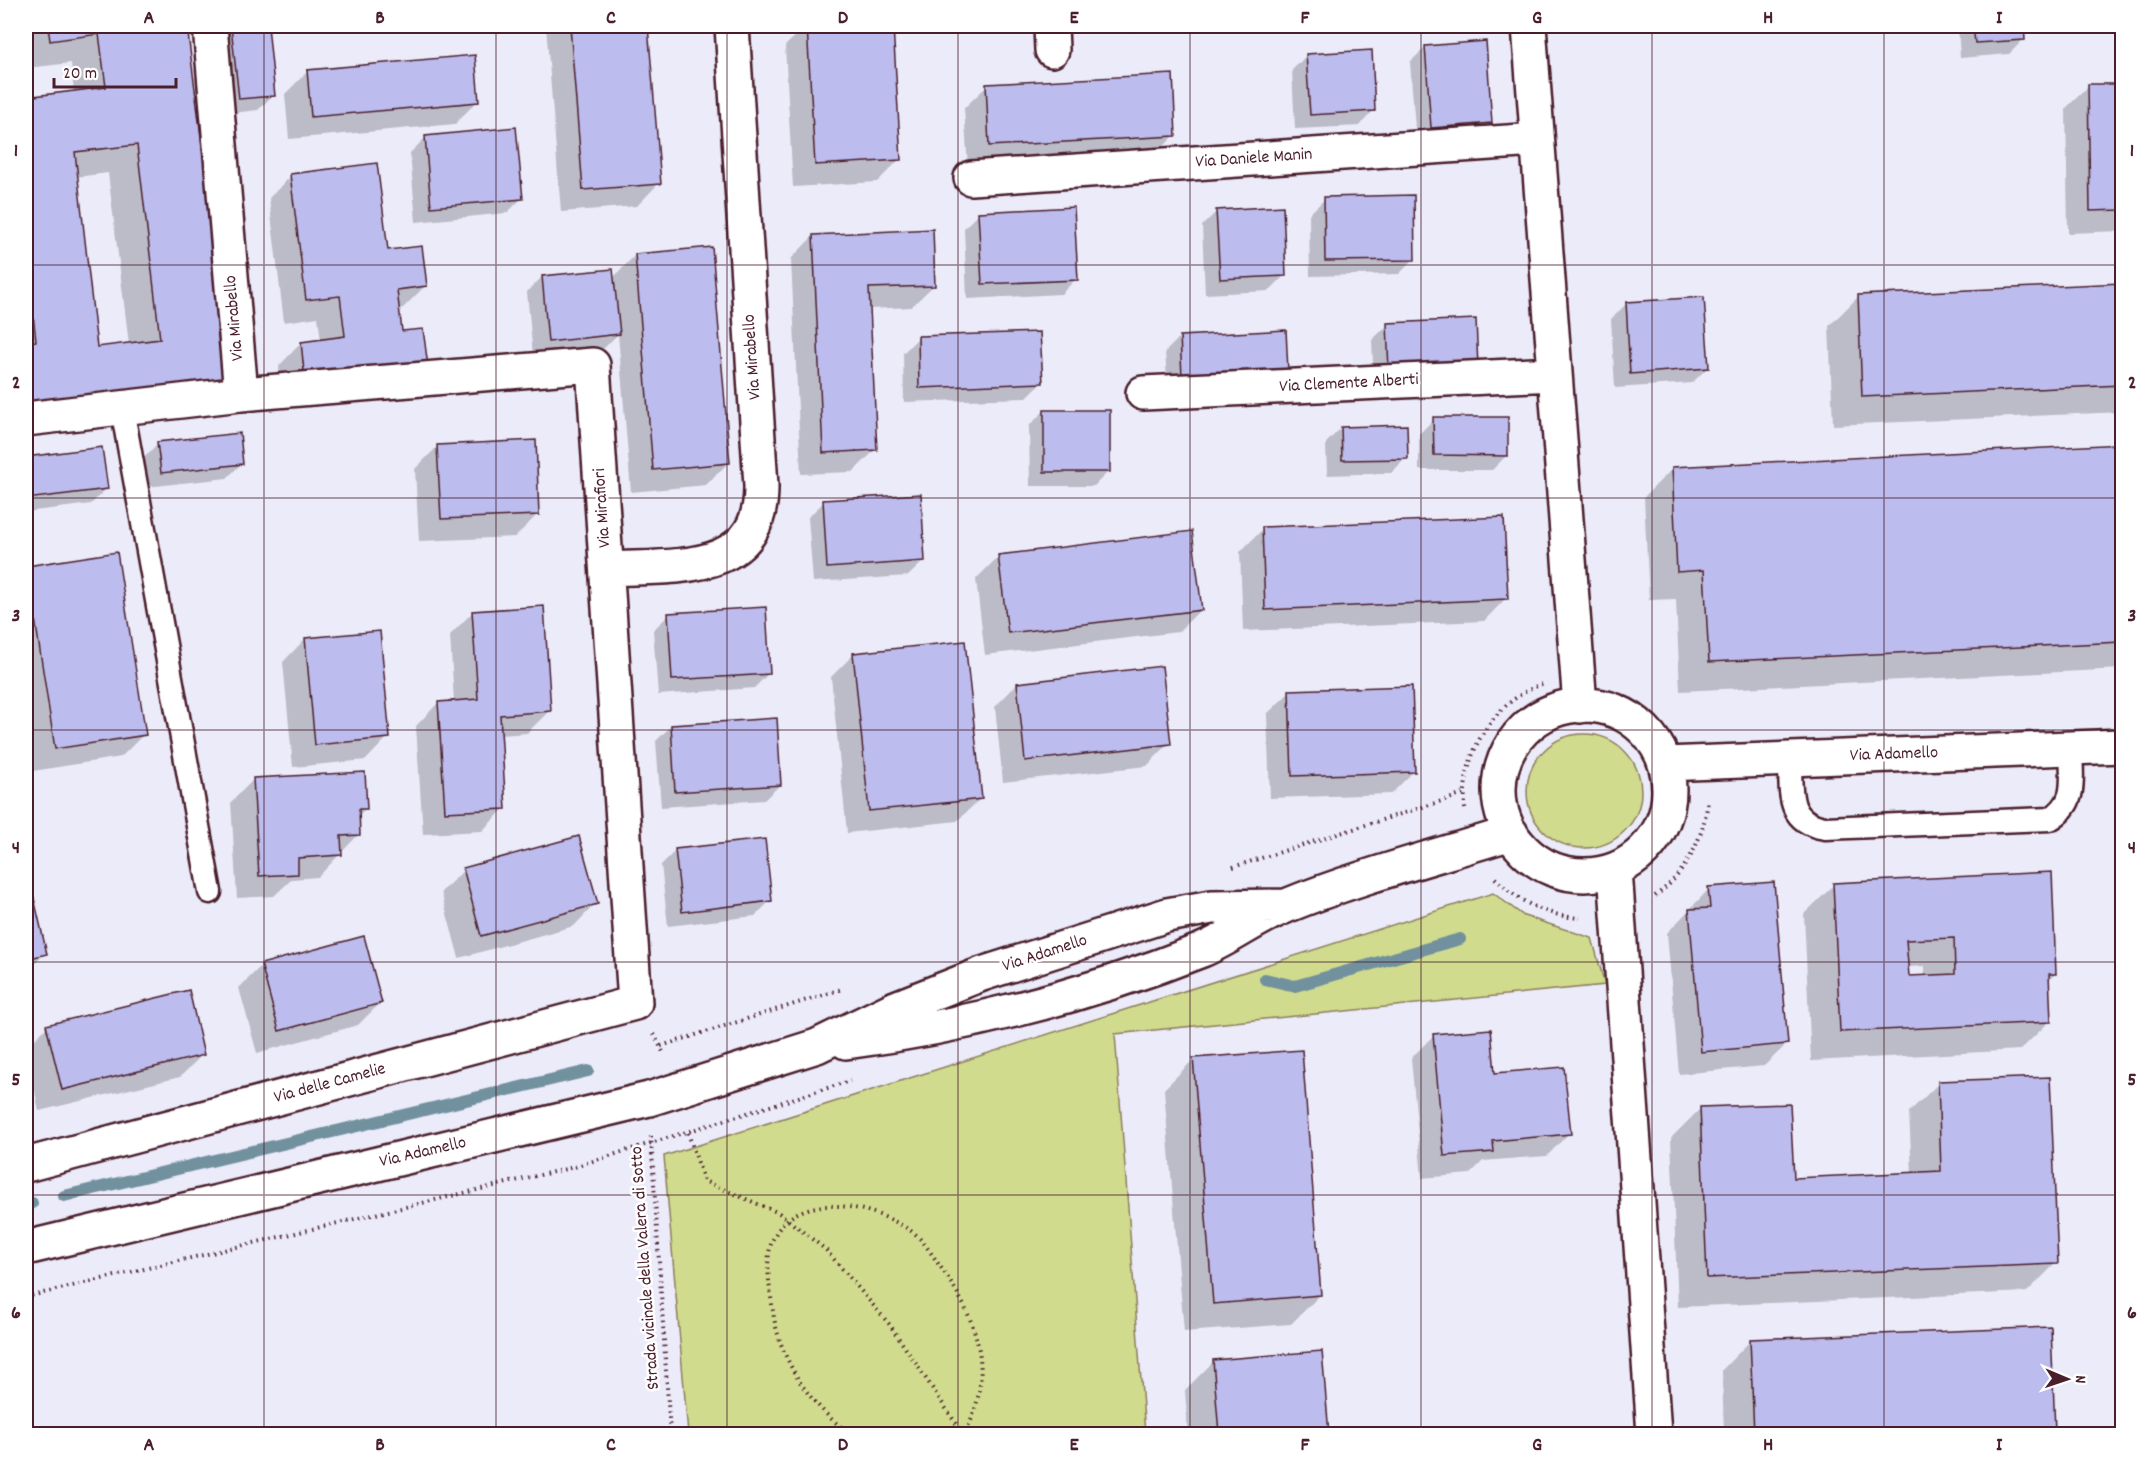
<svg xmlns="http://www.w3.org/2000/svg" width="2148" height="1460" font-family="Dekko,sans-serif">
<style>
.green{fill:#d0db8e;stroke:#8d7d5c;stroke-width:1.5}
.shadow{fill:#0003;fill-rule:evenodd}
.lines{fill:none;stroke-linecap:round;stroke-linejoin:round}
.stream{stroke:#72919e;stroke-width:12}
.building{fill:#bcbcee;stroke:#4a1f2b;stroke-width:1.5;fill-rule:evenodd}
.service-casing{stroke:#4a1f2b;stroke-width:27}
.minor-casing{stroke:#4a1f2b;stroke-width:38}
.path{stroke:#4a1f2b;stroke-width:4;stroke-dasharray:1.5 4.5;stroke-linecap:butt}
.service{stroke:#fff;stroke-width:22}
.minor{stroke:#fff;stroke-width:33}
.grid{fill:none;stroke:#4a1f2b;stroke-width:1.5;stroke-opacity:0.55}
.labels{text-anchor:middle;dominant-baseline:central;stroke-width:5;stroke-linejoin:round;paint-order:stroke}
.street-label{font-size:18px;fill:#4a1f2b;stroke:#fff}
.neatline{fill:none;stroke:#4a1f2b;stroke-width:2}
.grid-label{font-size:20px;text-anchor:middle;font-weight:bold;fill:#4a1f2b}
</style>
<rect width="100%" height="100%" fill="#ebebfa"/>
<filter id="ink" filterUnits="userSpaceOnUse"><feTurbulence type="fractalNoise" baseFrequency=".0167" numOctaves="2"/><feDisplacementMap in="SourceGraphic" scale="12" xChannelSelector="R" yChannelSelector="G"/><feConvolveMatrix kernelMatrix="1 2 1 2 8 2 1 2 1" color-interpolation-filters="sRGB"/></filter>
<g filter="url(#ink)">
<path class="green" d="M1527 791a57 57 0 1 1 114 0a57 57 0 1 1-114 0Z
M1493 893 1524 916 1592 938 1605 985 1115 1034 1145 1434H688L664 1156Z"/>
<path class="shadow" d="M26 26H185L230 382 26 434V98L74 92 71 63 26 68ZM108 173 129 344 96 348 76 177Z
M215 26H267L273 95 258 110 224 114Z
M546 26H646L659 183 637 206 561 212Z
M806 26H892L900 159 877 182 793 187 785 46Z
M1047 26H1151L1145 32 1047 33Z
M1958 26H2023L2024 39 2009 54 1960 58Z
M1426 47 1491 123 1476 138 1416 142 1410 62Z
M1307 55 1374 110 1359 126 1295 129 1292 70Z
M308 71 477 101 455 124 289 139 285 94Z
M2122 85V231L2068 233 2066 108 2089 86Z
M987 86 1175 135 1152 158 968 168 964 108Z
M425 138 522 198 507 213 416 222 410 153Z
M291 176 426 285 403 308 398 309 283 403 279 366 301 343 321 341 318 317 284 322 269 198Z
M1325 199 1414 259 1399 274 1310 276 1309 214Z
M1217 211 1285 275 1269 291 1205 294 1202 226Z
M979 213 1076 279 1061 294 967 299 964 228Z
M813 236 934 285 911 307 869 309 876 449 853 472 801 474 791 259Z
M635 255 728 463 706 485 631 492 618 334 603 349 533 356 527 292 542 277 613 278Z
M2122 285V412L1833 425 1829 326 1858 297Z
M1626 304 1707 368 1692 383 1615 388 1611 319Z
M1388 325 1477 367 1374 386 1372 340Z
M1284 332 1168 391 1165 352 1180 337Z
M918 338 1041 383 1026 398 904 402 903 353Z
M1044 411 1109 471 1094 486H1030L1029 426Z
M1434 419 1507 455 1492 470H1419V434Z
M1341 428 1406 458 1391 473 1327 475 1326 443Z
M158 443 242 463 227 478 146 487 143 459Z
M438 446 538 514 515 537 419 541 415 469Z
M2122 446V669L1680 691 1676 599 1649 600 1644 497 1673 468Z
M101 449 106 489 91 504 26 512V458Z
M824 502 924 561 908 576 813 582 808 517Z
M1263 529 1506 598 1484 621 1243 631 1240 552Z
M999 556 1201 609 1178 632 985 655 976 579Z
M28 568 144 734 121 757 33 771 26 721Z
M473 612 549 711 527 733 500 735 505 808 482 831 423 834 416 726 438 703 454 702 450 635Z
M669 615 769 673 754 688 658 695 653 630Z
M305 639 388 737 366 760 293 767 283 662Z
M854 654 980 799 957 821 847 833 831 677Z
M1017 684 1169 743 1147 766 1003 782 995 707Z
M1290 692 1414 771 1391 794 1270 798 1267 714Z
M671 726 780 785 764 800 661 807 656 741Z
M254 779 366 808 358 816 359 834 318 877 292 879 274 896 237 898 231 802Z
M676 850 770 901 755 916 668 926 661 865Z
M464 870 596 903 574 926 459 958 441 892Z
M29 883 45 953 26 973V884Z
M1834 885 2055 974 2048 981 2050 1021 2020 1050 1811 1061 1804 914ZM1925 966V976L1907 977V967Z
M1709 889 1787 1044 1764 1066 1679 1074 1667 933Z
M262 965 380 1003 358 1025 257 1053 239 988Z
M47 1027 203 1054 180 1077 39 1111 26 1048Z
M1434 1035 1493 1075 1569 1133 1547 1156 1483 1161 1470 1174 1422 1178 1411 1058Z
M1193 1060 1320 1295 1291 1324 1184 1332 1164 1089Z
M1939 1083 2056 1263 2027 1292 1678 1307 1671 1138 1700 1109 1792 1179 1912 1174 1909 1112Z
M1751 1340 2053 1432 2051 1434H1724L1722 1370Z
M1321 1353 1327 1434H1188L1185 1390 1214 1361Z"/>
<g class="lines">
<path class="stream" d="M1265 979 1295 986 1460 939
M64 1196 588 1071
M26 1204 32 1203"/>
</g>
<path class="building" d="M48 26H187L232 383 26 409V343L36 341 33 314 26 315V97L106 87 99 34 50 41ZM137 145 160 339 97 347 75 152Z
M231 26H268L275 96 239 99Z
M570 26H648L661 184 583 190Z
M807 26H893L901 160 815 165Z
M1973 26H2024L2025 40 1975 43Z
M1486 41 1492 123 1431 128 1425 46Z
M1372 50 1375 111 1310 115 1306 54Z
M475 55 479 102 311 117 307 70Z
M1173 74 1176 136 989 146 986 84Z
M2088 84H2122V210L2090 211Z
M516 127 523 199 431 207 425 136Z
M377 163 388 250 422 246 427 286 397 290 402 331 423 329 428 366 305 381 301 342 345 336 340 296 306 300 290 174Z
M1414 195 1415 260 1325 261 1324 197Z
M1283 206 1286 276 1220 279 1216 210Z
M1074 207 1078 280 982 284 978 212Z
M933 229 935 286 869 288 877 450 823 453 813 235Z
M712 247 730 463 653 470 635 254Z
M613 269 620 334 548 342 542 276Z
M2122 283V385L1862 397 1858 295Z
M1704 297 1709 368 1630 374 1626 302Z
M1476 319 1478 368 1389 372 1387 323Z
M1286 330 1288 371 1182 377 1180 336Z
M1040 332 1043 383 919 388 918 336Z
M1044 410H1110V472H1044Z
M1433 417H1508V456L1434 455Z
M1407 425 1408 459 1342 460 1341 427Z
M240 433 243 464 161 473 157 442Z
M536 440 539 515 441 519 437 445Z
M2122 444V642L1709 662 1704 570 1677 572 1672 467Z
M102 447 108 489 26 499V457Z
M921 494 925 561 827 568 823 500Z
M1504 517 1508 599 1265 610 1262 527Z
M1192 531 1202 610 1008 633 998 555Z
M117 552 146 735 55 749 27 566Z
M544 606 551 711 500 715 506 809 445 812 438 702 478 699 472 611Z
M766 607 770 674 672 680 668 613Z
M380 631 390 738 315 745 305 638Z
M965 641 982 799 869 811 853 653Z
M1162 666 1171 744 1025 761 1017 683Z
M1412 686 1415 772 1292 776 1289 690Z
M777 718 781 785 675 792 671 725Z
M365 772 367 809H359L360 835 341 836 342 855 298 858V874L259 876 253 778Z
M579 836 598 904 481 936 463 868Z
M765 839 772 901 682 912 675 849Z
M2052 872 2056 974H2049L2051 1022 1840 1032 1833 883ZM1954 938 1955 974 1909 976 1906 940Z
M30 881 47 954 26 959V882Z
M1774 882 1788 1044 1701 1052 1689 909 1710 908 1708 887Z
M364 936 382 1003 279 1031 261 964Z
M189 990 204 1055 62 1090 46 1025Z
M1491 1029 1495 1073 1564 1067 1571 1134 1493 1141 1494 1152 1444 1156 1433 1034Z
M1302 1050 1321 1295 1213 1304 1193 1058Z
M2050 1077 2058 1264 1707 1278 1700 1107 1790 1104 1794 1178 1941 1171 1938 1081Z
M2051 1327 2055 1432 1754 1434 1750 1339Z
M1322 1351 1329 1434H1219L1213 1360Z"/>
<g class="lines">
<g class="service-casing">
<path id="service" d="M122 408 210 892
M1790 759C1791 792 1786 822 1825 828L2050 819C2079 802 2071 778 2071 748"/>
</g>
<g class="minor-casing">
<path id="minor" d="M210 26 241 394
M1051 26 1052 50
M1529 26 1580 706
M971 178 1537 140
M1143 393 1555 374
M26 419 241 394 593 365 635 1003 26 1165
M607 569C672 565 762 577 761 486L732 26
M1499 790a85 85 0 1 1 170 0a85 85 0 1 1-170 0Z
M1665 764 2122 746
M1615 870 1654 1434
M846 1042C967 1026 1088 995 1202 950 1231 938 1257 917 1286 906 1357 877 1438 856 1511 833
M26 1248 649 1099 817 1046 893 1009 982 974 1167 915 1212 907 1284 906"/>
</g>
<path class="path" d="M1465 809C1461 755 1491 703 1542 684
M1233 867 1464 794
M1495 878C1518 902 1547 916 1580 918
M1655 896C1687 873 1703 839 1708 801
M654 1034 664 1054
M661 1046 842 989
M688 1133 704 1181 779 1213 826 1250 890 1325 963 1434
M651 1136 670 1434
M26 1297 574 1167 850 1081
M851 1434C811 1408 779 1359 773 1311 770 1290 764 1258 773 1239 797 1186 877 1206 914 1233 925 1242 934 1258 942 1269 979 1322 995 1373 965 1434"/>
<use href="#service" class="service"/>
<use href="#minor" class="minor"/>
</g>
</g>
<path class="grid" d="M264 26V1434M496 26V1434M727 26V1434M958 26V1434M1190 26V1434M1421 26V1434M1652 26V1434M1884 26V1434M26 265H2122M26 498H2122M26 730H2122M26 962H2122M26 1195H2122"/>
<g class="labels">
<g class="street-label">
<text transform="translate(1254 159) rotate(-4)">Via Daniele Manin</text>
<text transform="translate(235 318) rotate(-95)">Via Mirabello</text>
<text transform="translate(753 357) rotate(-94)">Via Mirabello</text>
<text transform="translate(1349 384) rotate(-3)">Via Clemente Alberti</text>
<text transform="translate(603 508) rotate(-94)">Via Mirafiori</text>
<text transform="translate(1894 755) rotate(-2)">Via Adamello</text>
<text transform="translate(1045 954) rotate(-18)">Via Adamello</text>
<text transform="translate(330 1084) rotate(-15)">Via delle Camelie</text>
<text transform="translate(423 1153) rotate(-13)">Via Adamello</text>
<text transform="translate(646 1268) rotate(-94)">Strada vicinale della Valera di Sotto</text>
</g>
</g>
<rect width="2148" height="1460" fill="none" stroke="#fff" stroke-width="66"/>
<g transform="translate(2067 1379) rotate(92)" stroke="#ffffff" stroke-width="4.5" paint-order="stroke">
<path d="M0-4.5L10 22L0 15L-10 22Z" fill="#4a1f2b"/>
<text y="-9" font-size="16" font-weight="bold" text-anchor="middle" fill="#4a1f2b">N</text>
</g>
<path d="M54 78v9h122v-9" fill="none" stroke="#4a1f2b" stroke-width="3"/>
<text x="63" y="78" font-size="18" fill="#4a1f2b" stroke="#ffffff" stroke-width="4.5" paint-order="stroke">20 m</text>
<rect x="33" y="33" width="2082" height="1394" class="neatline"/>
<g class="grid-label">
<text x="149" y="23">A</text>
<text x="380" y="23">B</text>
<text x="611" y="23">C</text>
<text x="843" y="23">D</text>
<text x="1074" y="23">E</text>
<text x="1305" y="23">F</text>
<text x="1537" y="23">G</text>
<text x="1768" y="23">H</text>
<text x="1999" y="23">I</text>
<text x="16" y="156">1</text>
<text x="2132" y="156">1</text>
<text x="16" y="388">2</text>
<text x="2132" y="388">2</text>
<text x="16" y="621">3</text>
<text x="2132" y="621">3</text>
<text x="16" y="853">4</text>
<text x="2132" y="853">4</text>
<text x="16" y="1085">5</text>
<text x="2132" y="1085">5</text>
<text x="16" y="1318">6</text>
<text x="2132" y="1318">6</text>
<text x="149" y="1450">A</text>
<text x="380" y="1450">B</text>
<text x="611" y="1450">C</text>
<text x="843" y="1450">D</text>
<text x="1074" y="1450">E</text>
<text x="1305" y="1450">F</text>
<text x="1537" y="1450">G</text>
<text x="1768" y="1450">H</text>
<text x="1999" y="1450">I</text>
</g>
</svg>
